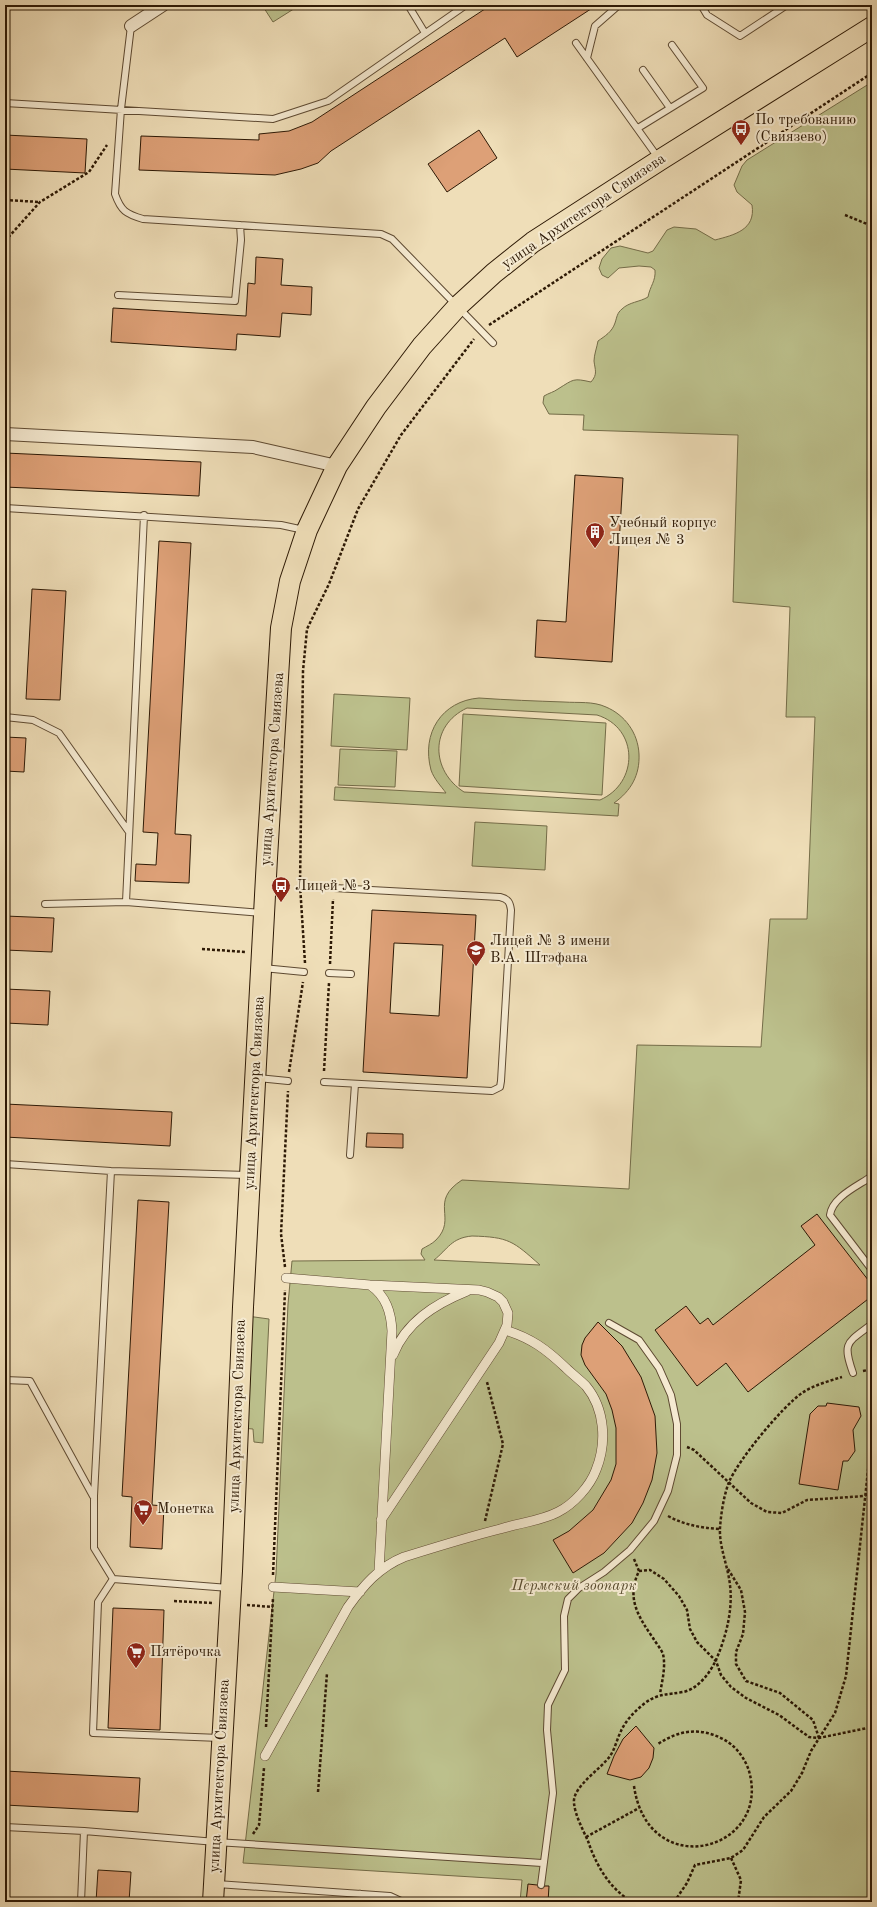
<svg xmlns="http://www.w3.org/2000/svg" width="877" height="1907" font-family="'Old Standard TT',serif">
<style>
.green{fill:#bcc08c;stroke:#746c48;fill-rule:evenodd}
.building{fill:#dda077;stroke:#2d1905;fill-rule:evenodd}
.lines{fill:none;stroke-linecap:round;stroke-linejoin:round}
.service-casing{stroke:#5e4a32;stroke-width:8}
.pedestrian-casing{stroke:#5e4a32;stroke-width:10}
.minor-casing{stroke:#5e4a32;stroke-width:14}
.primary-casing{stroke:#2d1905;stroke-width:22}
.path{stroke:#2d1905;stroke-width:2.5;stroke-dasharray:3 2;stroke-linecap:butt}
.service{stroke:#f5ead1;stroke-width:6}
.pedestrian{stroke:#f5ead1;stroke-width:9}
.minor{stroke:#f5ead1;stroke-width:12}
.primary{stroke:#efdeb8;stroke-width:20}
.labels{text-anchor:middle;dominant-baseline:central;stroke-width:4;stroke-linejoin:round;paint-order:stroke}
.poi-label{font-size:15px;fill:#2d1905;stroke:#f5ead1;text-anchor:start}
.street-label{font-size:15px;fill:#2d1905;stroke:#f5ead1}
.park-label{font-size:15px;font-style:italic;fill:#584b2e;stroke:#f5ead1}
</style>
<rect width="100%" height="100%" fill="#efdeb8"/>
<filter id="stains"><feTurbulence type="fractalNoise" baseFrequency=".005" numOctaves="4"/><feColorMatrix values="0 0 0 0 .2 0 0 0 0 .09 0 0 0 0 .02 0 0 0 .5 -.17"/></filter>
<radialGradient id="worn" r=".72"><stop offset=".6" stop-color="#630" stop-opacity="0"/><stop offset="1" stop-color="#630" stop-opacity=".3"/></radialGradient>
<path class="green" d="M262 5H300L273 22Z
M872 82V1902H520L522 1880 243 1863 276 1574 288 1304 292 1261 425 1260 421 1254 422 1249C427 1246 432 1244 436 1240 458 1218 428 1202 462 1180L629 1189 637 1045 761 1047 770 919H807L815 717H786L790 607 733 602 738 435 583 430 584 415 549 414 543 403 544 396C549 393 554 392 558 389 574 379 573 378 591 382 598 374 595 370 594 361 594 355 597 347 598 341 605 336 612 332 615 323 617 317 617 313 622 309 629 302 640 302 648 297 650 286 656 281 655 270L651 267 639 266 619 268 608 278 602 275 599 268 602 259 611 248 620 246 648 253 653 251 667 230 674 227 696 229 715 240C734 235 756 230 752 205L737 192 734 185 742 166 747 160ZM472 1236C509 1237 513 1241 540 1265L434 1260C448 1249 451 1238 472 1236Z
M334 694 410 698 407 750 331 746Z
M479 698C507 700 536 701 564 702 578 703 593 701 606 707 625 715 638 733 639 754 640 775 631 791 614 803L619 804 618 816 334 800 335 787 446 793C441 786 434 779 431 770 421 733 442 701 479 698ZM467 708 597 715C639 728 639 783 600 800L464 792C431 771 429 726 467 708Z
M463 714 606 723 602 795 459 786Z
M340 749 397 751 395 787 338 785Z
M475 822 547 826 545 870 472 866Z
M247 1316 269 1319 263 1443 254 1442 253 1429 241 1428Z"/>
<path class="building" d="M491 5H597L517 57 505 38 331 151 318 163 301 169 275 175 139 170 141 136 259 140V134L289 131 312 122Z
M479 130 497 158 447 192 428 164Z
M5 135 87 139 85 173 5 169Z
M256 257 283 259 281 285 312 287 311 315 282 313 280 337 237 334 236 350 111 342 113 308 246 316 248 283 255 284Z
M5 453 201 462 199 496 5 487Z
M575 475 623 478 612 662 535 657 537 620 566 622Z
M159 541 191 543 175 834 191 835 189 883 135 881 136 864 156 865 158 833 143 832Z
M32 589 66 591 60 700 26 699Z
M5 737 26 738 24 772 5 771Z
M372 910 476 915 467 1078 363 1072ZM394 943 443 945 439 1016 390 1013Z
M5 916 54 918 52 952 5 950Z
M5 989 50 991 48 1025 5 1023Z
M5 1104 172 1112 170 1146 5 1137Z
M367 1133 403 1134V1148L366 1147Z
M138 1200 169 1202 152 1505 164 1506 162 1549 130 1547 132 1497 122 1496Z
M817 1214 872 1285V1296L748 1392 726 1363 697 1386 655 1330 686 1306 700 1324 708 1318 713 1325 815 1245 801 1226Z
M598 1322 622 1346 641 1377 655 1416 657 1453 652 1480 643 1503 632 1523 604 1553 573 1573 553 1540 569 1531 593 1510 611 1480 616 1464V1428L612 1410 606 1394 585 1365 581 1355 582 1345 585 1338Z
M827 1403 859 1407 861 1416 853 1430 855 1451 848 1461H843L838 1490 799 1484 810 1414 818 1406H826Z
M113 1608 164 1610 160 1730 108 1728Z
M636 1726 654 1748 653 1758 649 1768 641 1777 630 1780 607 1774 614 1756 623 1739Z
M5 1771 140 1778 138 1812 5 1805Z
M98 1870 131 1872 129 1902H96Z
M528 1884 537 1885 541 1889 545 1886H549L548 1902H526Z"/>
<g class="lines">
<g class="service-casing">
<path id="service" d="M408 5 425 33
M701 5 707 15 740 36 787 5
M131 26 121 109 115 194C121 211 126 214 143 219L381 234 392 239 493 343
M576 43 659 159
M587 58 595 26 619 5
M643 70 670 108
M5 103 273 119 328 101 466 5
M638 128 703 88 672 45
M118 295 235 301 241 240 240 225
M5 508 281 525 304 530
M144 515 126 902 261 913
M5 717 33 720 59 733 129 832
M45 904 126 902
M263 968 304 972
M329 973 351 974
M258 1078 288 1081
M324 1082 492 1091 500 1087 501 1081 511 910C510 902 508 899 500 897L334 888
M350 1155 355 1084
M5 1164 111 1171 247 1175
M111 1171 94 1496V1548L113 1579 229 1588
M872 1176C858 1186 832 1197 830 1215L872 1270
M853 1373C842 1342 847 1343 872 1324
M5 1380 30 1381 93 1496
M113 1579 98 1602 93 1733 220 1738
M5 1827 84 1831
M217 1884 390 1896 403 1902
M541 1885 553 1793 547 1730 548 1705 565 1670 564 1616 568 1599 579 1588 604 1572 630 1550 654 1521 668 1491 677 1455V1424L671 1395 659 1368 639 1340 609 1323
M81 1902 84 1831 216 1842 542 1863
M352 1902 360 1894"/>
</g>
<g class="pedestrian-casing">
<path id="pedestrian" d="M286 1278 370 1285 479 1290 487 1292 498 1297 503 1302 508 1313 507 1325 499 1343 381 1520
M370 1285C386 1296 391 1312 392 1331L379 1571
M393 1355C406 1322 435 1304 467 1291
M273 1587 360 1592
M265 1756 348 1607C363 1586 379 1567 404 1557 436 1547 468 1537 500 1529 519 1523 541 1521 558 1512 574 1504 590 1486 596 1470 607 1443 605 1409 586 1386 580 1380 572 1374 566 1368 546 1349 531 1338 505 1330"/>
</g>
<g class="minor-casing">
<path id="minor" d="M131 26 163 5
M5 434 253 447 337 466"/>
</g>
<g class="primary-casing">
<path id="primary" d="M213 1902 232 1571 243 1307 267 858 281 628 290 581 307 530 337 466 376 407 422 346 458 306 494 273 533 242 660 160 872 27"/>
</g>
<path class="path" d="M5 200 40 202
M845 215 872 226
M5 241 40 202 89 172 107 145
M489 325 872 73
M202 949 246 952
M305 963 300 885 303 671 307 629 329 584 358 509 401 435 474 339
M330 964 333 899
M324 1071 329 983
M289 1072 303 982
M285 1267 281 1234 288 1091
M863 1371 872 1369
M687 1447 694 1450 751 1503 767 1512 782 1513 807 1500 864 1496 872 1492
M668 1516C685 1525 701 1528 720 1529
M485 1521 503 1444 487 1382
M634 1559 639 1571C626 1598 638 1616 653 1638 656 1643 661 1649 663 1654 666 1667 662 1681 660 1694
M728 1569 741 1590 745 1612 743 1634 736 1652V1664L746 1681 780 1693 813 1720 819 1738
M639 1571 650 1570 664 1579 679 1596 687 1610 690 1629 697 1642 716 1661 721 1675 731 1687 746 1698 779 1715 809 1737 819 1738 872 1727
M273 1575 285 1290
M174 1601 214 1603
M247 1605 273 1607
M266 1727 273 1598
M634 1786C648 1884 772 1851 749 1771 745 1758 735 1745 723 1739 700 1727 679 1730 658 1744
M318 1792 327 1673
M253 1834 259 1825 264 1768
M586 1837 639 1808
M731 1858 741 1880 738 1902
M633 1902C610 1890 596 1865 588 1841 583 1830 575 1815 574 1803 572 1787 601 1769 610 1756 615 1749 617 1739 621 1731 626 1720 635 1711 645 1703 659 1693 667 1695 683 1692 698 1689 710 1673 716 1660 726 1637 733 1610 730 1585 728 1566 719 1547 720 1528 721 1513 724 1495 729 1482 739 1459 782 1407 802 1393 814 1385 829 1381 842 1377
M674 1902 687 1883 695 1865 731 1858 743 1850 764 1817 791 1791 802 1773 811 1751 835 1713 846 1676 872 1433"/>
<use href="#service" class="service"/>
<use href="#pedestrian" class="pedestrian"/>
<use href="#minor" class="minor"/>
<use href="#primary" class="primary"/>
</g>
<defs>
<g id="bus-pin" transform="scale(1)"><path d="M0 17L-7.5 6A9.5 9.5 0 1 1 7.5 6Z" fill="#8f2418" stroke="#f5ead1"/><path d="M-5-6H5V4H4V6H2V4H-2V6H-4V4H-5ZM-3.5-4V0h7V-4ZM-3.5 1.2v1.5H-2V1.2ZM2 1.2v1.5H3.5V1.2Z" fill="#fff"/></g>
<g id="building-pin" transform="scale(1)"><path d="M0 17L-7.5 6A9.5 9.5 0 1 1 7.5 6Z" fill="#8f2418" stroke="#f5ead1"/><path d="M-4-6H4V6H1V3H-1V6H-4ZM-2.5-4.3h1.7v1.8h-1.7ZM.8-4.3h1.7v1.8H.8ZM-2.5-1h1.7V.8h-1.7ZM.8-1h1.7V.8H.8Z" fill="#fff"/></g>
<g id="school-pin" transform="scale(1)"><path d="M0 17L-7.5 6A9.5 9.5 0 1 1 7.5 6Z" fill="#8f2418" stroke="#f5ead1"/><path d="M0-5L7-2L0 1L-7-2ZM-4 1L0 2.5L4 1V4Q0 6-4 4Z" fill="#fff"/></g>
<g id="supermarket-pin" transform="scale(1)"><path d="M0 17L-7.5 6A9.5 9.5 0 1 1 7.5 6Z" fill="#8f2418" stroke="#f5ead1"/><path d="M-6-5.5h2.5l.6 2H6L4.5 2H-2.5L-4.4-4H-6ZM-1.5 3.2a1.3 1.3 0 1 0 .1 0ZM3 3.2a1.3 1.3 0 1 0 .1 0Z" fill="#fff"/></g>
</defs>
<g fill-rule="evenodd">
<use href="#bus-pin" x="741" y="129"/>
<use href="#building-pin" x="595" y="532"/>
<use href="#bus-pin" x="281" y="886"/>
<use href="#school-pin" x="476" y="950"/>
<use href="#supermarket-pin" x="143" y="1509"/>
<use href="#supermarket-pin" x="136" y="1652"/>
</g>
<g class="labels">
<g class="poi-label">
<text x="755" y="120">По требованию<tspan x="755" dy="17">(Свиязево)</tspan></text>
<text x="609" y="523">Учебный корпус<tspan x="609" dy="17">Лицея № 3</tspan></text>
<text x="295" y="886">Лицей № 3</text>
<text x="490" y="941">Лицей № 3 имени<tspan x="490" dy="17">В.А. Штэфана</tspan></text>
<text x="157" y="1509">Монетка</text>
<text x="150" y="1652">Пятёрочка</text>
</g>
<g class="street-label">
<text transform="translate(584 212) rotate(-34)">улица Архитектора Свиязева</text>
<text transform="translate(273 769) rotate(-86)">улица Архитектора Свиязева</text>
<text transform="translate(255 1093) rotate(-87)">улица Архитектора Свиязева</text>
<text transform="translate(238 1416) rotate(-88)">улица Архитектора Свиязева</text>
<text transform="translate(220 1776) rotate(-87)">улица Архитектора Свиязева</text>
</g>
<g class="park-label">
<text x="574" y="1586">Пермский зоопарк</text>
</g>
</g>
<rect width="877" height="1907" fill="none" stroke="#efdeb8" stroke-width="20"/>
<rect x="6" y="6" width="865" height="1895" fill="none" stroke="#2d1905" stroke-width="2"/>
<rect x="10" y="10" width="857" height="1887" fill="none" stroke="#2d1905"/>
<rect width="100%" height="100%" filter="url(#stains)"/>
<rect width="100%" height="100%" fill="url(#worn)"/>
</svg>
